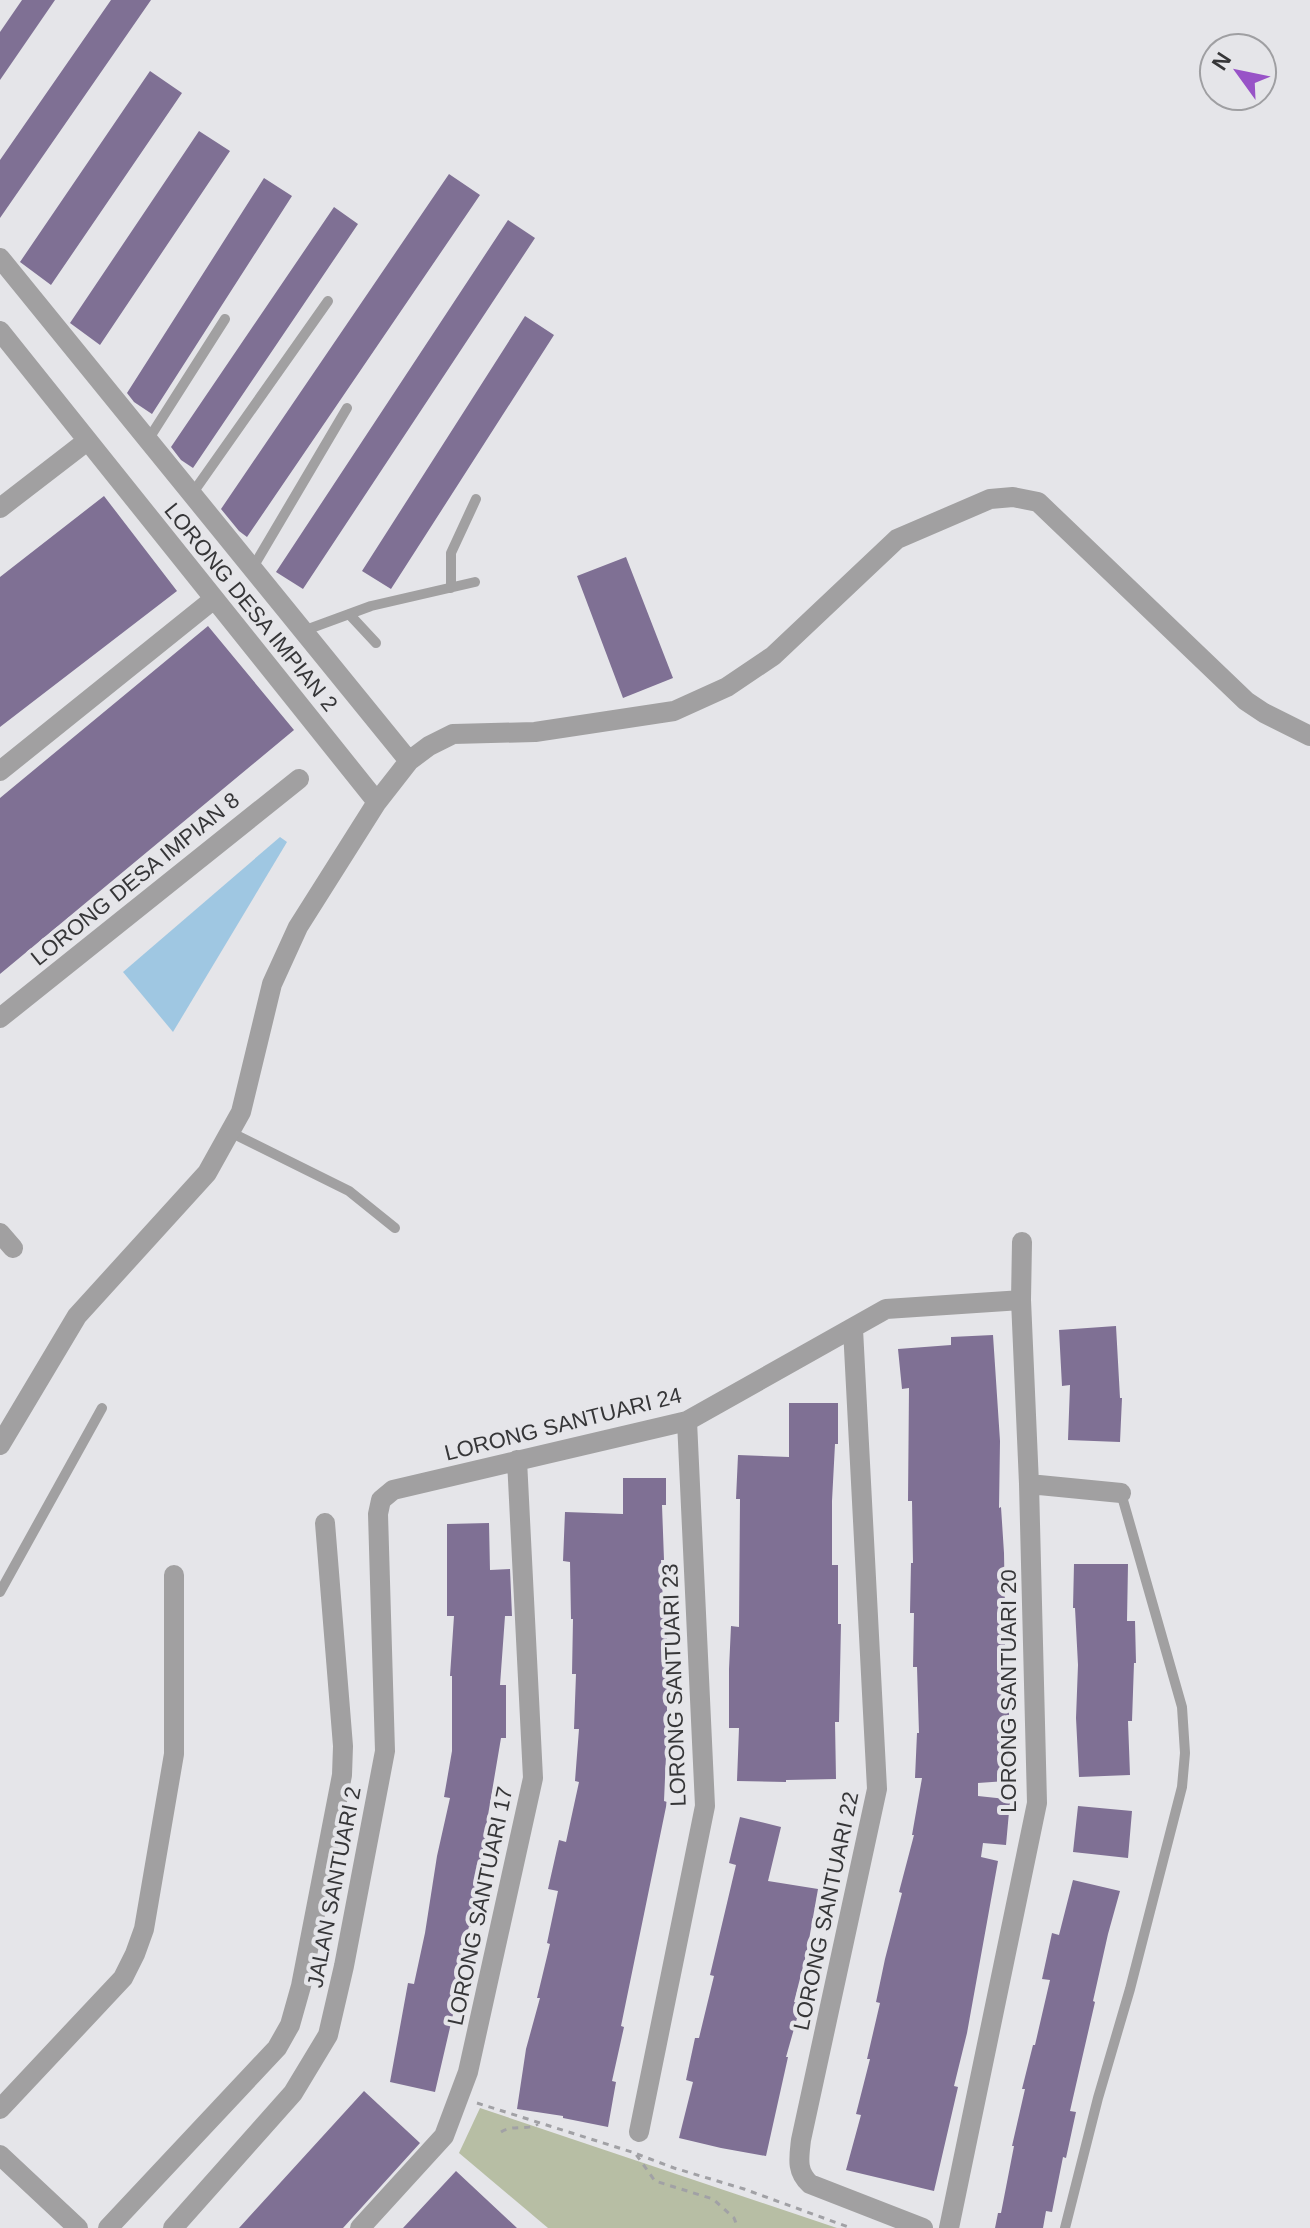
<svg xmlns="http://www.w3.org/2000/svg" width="1310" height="2228" font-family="Arial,sans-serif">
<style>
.green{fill:#b7bea4}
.water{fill:#9fc7e2}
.building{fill:#7f7094}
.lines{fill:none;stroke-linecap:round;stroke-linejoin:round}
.path{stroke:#a1a1a5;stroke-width:3;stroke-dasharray:6 6;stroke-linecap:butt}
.lane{stroke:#a1a0a1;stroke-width:10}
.street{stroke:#a1a0a1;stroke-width:20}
.labels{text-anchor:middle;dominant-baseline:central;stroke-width:8;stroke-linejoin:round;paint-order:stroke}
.street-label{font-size:22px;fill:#363638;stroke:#e5e5e9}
</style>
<rect width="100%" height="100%" fill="#e5e5e9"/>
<path class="green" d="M480 2108 837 2228H548L459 2153Z"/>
<path class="water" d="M280 837 287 842 173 1032 123 972Z"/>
<path class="building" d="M22 0H55L0 80V32Z
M111 0H151L0 218V160Z
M150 71 182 93 51 285 20 262Z
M199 131 230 151 100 345 70 323Z
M449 174 480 195 247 537 239 531 221 509Z
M264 178 292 196 152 414 134 402 127 393Z
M334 207 358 224 193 468 181 460 171 447Z
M508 220 535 238 303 589 276 572Z
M525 316 554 335 391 589 362 571Z
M104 496 177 591 0 727V577Z
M626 557 673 678 623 698 577 576Z
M208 626 294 730 0 974V798Z
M1116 1326 1120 1398H1122L1120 1442 1068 1440 1070 1385 1062 1386 1059 1330Z
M993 1335 1000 1441 999 1508 1001 1507 1004 1553 1005 1609H1003L1007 1679H1009V1721L1006 1781 978 1783V1796L1006 1799 1005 1801H1010L1006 1845 983 1843 981 1857 998 1861 967 2033 954 2086 958 2087 934 2191 846 2170 861 2115 856 2114 870 2059H867L880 2003 876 2002 885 1959 902 1893 899 1892 914 1835H912L922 1778H915L917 1733H919L917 1667H913L914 1613H910L911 1563H913L912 1501H908L909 1388 902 1389 898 1349 951 1345V1337Z
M789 1403H838V1444H835L832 1501V1565H838V1624H841L839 1722H835L836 1779 786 1780V1782L737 1781 739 1728H729V1669L731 1626 739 1627 740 1499H736L738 1455 789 1457Z
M623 1478H666V1505H662L664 1560H661L664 1624H667V1733L664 1801 667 1802 621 2026 624 2027 612 2081 616 2082 608 2127 563 2118V2116L517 2109 526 2049 540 1998H537L550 1944 547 1943 558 1891 548 1889 559 1840 566 1842 579 1782 575 1781 579 1729H574L576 1674H572L573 1619H571L570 1562 563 1561 565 1512 623 1514Z
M489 1523 490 1570 510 1569 512 1616H505L500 1685H506V1738H501L486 1827H488L475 1883H477L471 1927 469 1926 454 1992 458 1993 435 2092 390 2082 408 1983 414 1984 425 1933 437 1856 450 1798 444 1797 452 1751V1676H450L454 1616H447V1524Z
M1074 1564H1128L1127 1621H1135L1136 1663H1134L1132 1721H1128L1130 1775 1079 1777 1076 1718 1078 1665 1075 1608H1073Z
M1078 1806 1132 1811 1128 1858 1073 1852Z
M740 1817 781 1827 768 1881 818 1889 807 1951 794 2002 801 2004 786 2057H788L766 2156 721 2148 679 2138 693 2082 686 2080 695 2038H699L714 1976 710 1975 736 1865 729 1863Z
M1073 1880 1120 1891 1108 1934 1093 2001 1095 2002 1070 2111 1076 2112 1066 2158 1063 2157 1052 2212 1046 2211 1043 2228H995L998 2213H1001L1014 2146H1012L1025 2089H1022L1033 2045H1035L1050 1980 1042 1979 1052 1933 1059 1935Z
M364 2091 420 2143 343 2228H239Z
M456 2171 517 2228H403Z"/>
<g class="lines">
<path class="path" d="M477 2103 635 2153 655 2181 713 2199 734 2218 738 2228
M501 2132C513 2124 526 2131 538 2124
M637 2154 674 2168 744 2189 851 2228"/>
<path class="lane" d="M148 440 225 319
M192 494 328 301
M252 569 347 408
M451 588V553L476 499
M349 614 376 643
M303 631 371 606 475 582
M230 1132 349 1191 395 1228
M0 1592 102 1408
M1065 2228 1098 2098 1130 1989 1182 1787 1185 1753 1182 1707 1121 1493"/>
<path class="street" d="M0 258 409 761
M0 331 377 802
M0 508 87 441
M0 771 214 599
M0 1018 299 779
M0 1233 13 1248
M853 1329 877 1789 801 2140C799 2158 796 2171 810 2184L923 2228
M0 1445 77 1316 207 1173 241 1112 272 984 298 927 377 802 409 761 429 746 453 734 535 732 674 711 727 687 773 656 897 539 990 499 1013 497 1038 502 1246 701 1264 713 1310 736
M1029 1484 1121 1493
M0 2109 123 1978 135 1954 144 1929 174 1754V1575
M639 2132 705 1806 687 1421
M0 2155 78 2228
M108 2228 277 2048 290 2025 301 1986 342 1775 343 1746 325 1523
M173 2228 293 2093 328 2035 344 1966 385 1751 378 1514 381 1500 393 1490 687 1421 886 1309 1021 1300
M360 2228 444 2136 468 2072 533 1778 517 1460
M949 2228 1037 1803 1029 1484 1021 1300 1022 1242"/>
</g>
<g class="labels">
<g class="street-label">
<text transform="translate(251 607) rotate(51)">LORONG DESA IMPIAN 2</text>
<text transform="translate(135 879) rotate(-39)">LORONG DESA IMPIAN 8</text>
<text transform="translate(563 1424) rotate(-14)">LORONG SANTUARI 24</text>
<text transform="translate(674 1685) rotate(-92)">LORONG SANTUARI 23</text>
<text transform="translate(1008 1691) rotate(-90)">LORONG SANTUARI 20</text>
<text transform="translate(334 1887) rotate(-79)">JALAN SANTUARI 2</text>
<text transform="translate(480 1906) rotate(-78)">LORONG SANTUARI 17</text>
<text transform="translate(826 1911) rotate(-78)">LORONG SANTUARI 22</text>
</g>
</g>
<g transform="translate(1238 72) rotate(303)"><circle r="38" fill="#e5e5e9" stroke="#9f9fa2" stroke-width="2"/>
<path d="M0-6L14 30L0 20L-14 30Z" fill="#9853c7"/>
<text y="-12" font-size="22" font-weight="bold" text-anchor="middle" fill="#363638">N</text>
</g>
</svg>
